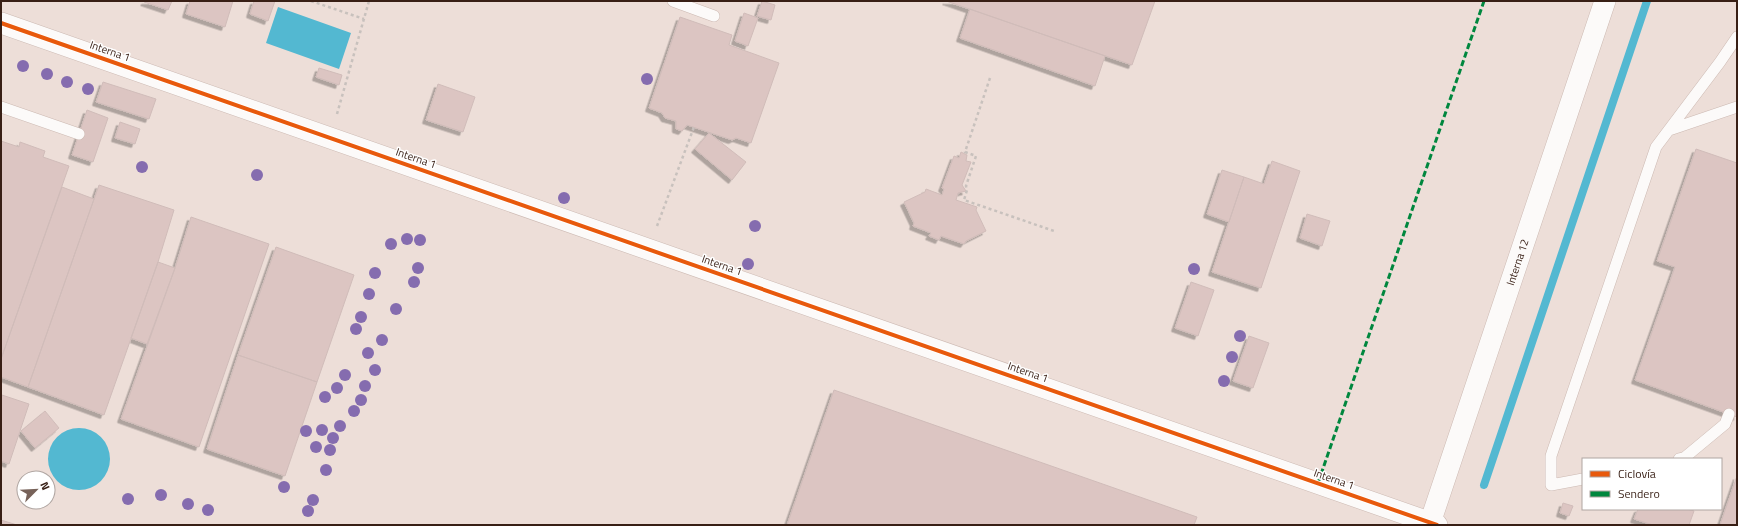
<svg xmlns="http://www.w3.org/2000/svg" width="1738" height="526" font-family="'Titillium Web',sans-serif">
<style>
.water{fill:#53b8d1}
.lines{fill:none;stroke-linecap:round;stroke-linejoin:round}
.stream{stroke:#53b8d1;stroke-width:8}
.building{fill:#dcc5c2;stroke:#d0bcb9;filter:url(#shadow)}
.service-casing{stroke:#ccb9b2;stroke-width:12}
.minor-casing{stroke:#ccb9b2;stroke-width:22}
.path{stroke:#c8c1bd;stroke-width:2.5;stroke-dasharray:3 3;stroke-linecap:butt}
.service{stroke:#fcfaf9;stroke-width:11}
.minor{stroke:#fcfaf9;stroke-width:21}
.quiet{stroke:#00873e;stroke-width:3;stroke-dasharray:6 3;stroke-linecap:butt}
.cycleway-casing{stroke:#fff;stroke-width:6}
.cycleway{stroke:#e8590c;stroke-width:4}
.tree{fill:#856caf}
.labels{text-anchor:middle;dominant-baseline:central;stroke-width:3;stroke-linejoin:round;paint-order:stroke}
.street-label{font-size:11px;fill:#381f15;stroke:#fff}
</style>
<defs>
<filter id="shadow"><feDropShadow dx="-3.5" dy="3.5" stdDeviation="0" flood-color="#0004"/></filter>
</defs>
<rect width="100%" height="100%" fill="#edded8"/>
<path class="water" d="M278 7 351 33 339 69 266 43Z
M48 459a31 31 0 1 1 62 0a31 31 0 1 1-62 0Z"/>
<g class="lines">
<path class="stream" d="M1484 485 1647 1"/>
</g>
<path class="building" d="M145 1H172L168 10 144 2Z
M190 1H233L225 27 186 14Z
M254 1H275L268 21 250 14Z
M762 1 775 5 771 20 757 16Z
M946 1H1155L1132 65Z
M970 9 1105 56 1095 86 960 38Z
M744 13 758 18 748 46 735 41Z
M680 17 732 35 729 45 779 63 751 143 736 138 732 140 687 125 682 131 676 129V121L665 118 662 113 649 108Z
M319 68 342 75 339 85 316 77Z
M103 82 156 99 149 119 96 102Z
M438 84 475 97 463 132 426 120Z
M87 110 108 118 93 162 72 155Z
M120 122 140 129 135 144 115 138Z
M709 133 746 162 732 180 695 149Z
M1 141 19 147 20 142 45 151 43 157 69 166 1 359Z
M1696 149 1737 163V417L1635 380 1675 267 1657 261Z
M961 152 967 155 966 161 971 162 962 185 966 191 958 193 956 200 977 207 976 210 986 231 966 241 964 244 941 236 939 240 929 236 931 233 913 226 914 223 904 202 925 192 926 189 942 195 944 189 942 188 954 156 959 158Z
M1272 161 1300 171 1261 288 1212 272 1244 177 1264 184Z
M1222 170 1244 177 1229 222 1207 214Z
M99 185 174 210 158 262 104 415 28 387Z
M62 187 94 199 28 387 1 377V359Z
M1307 214 1330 221 1322 246 1300 238Z
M191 217 269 244 199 447 121 419 175 268Z
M276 247 354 275 317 382 238 355Z
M158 262 175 268 147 344 131 338Z
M1191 282 1214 290 1198 336 1175 328Z
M1249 336 1269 343 1253 388 1233 381Z
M238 355 317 382 285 476 207 449Z
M834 390 1197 517 1194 525H787Z
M2 395 29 404 9 464 1 461V399Z
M45 411 59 428 35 448 21 431Z
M1737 476V525H1720Z
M1563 503 1573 506 1569 516 1560 513Z
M1638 509H1687L1694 511 1689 525H1653L1634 519Z
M1 520 17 525H1Z"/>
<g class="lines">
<g class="service-casing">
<path id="service" d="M673 1 714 16
M1 107 79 134
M1669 130 1737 107
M1679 459 1684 458 1725 424 1729 414
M1583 479 1551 485V456L1656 147 1720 62 1737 37"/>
</g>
<g class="minor-casing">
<g id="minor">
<path d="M1 23 1437 525"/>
<path id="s1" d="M1430 523 1605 1"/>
</g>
</g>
<path class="path" d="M311 1 364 19
M990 78 965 152 976 156 966 186 967 190 964 200 1054 231
M337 114 369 1
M657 226 694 127"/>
<use href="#service" class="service"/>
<use href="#minor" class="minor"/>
<path class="quiet" d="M1318 483 1484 1"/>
<g class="cycleway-casing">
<path id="cycleway" d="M1 23 1437 525"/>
</g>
<use href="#cycleway" class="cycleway"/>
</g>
<g class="tree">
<circle cx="23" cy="66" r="6"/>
<circle cx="47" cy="74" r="6"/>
<circle cx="647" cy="79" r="6"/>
<circle cx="67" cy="82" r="6"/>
<circle cx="88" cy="89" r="6"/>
<circle cx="142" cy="167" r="6"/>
<circle cx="257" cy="175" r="6"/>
<circle cx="564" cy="198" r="6"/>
<circle cx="755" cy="226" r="6"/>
<circle cx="407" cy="239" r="6"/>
<circle cx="420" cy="240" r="6"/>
<circle cx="391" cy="244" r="6"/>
<circle cx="748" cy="264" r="6"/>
<circle cx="418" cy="268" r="6"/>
<circle cx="1194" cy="269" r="6"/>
<circle cx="375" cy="273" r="6"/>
<circle cx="414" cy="282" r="6"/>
<circle cx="369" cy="294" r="6"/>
<circle cx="396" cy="309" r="6"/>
<circle cx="361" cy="317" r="6"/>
<circle cx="356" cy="329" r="6"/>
<circle cx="1240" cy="336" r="6"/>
<circle cx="382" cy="340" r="6"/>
<circle cx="368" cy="353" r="6"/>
<circle cx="1232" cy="357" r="6"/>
<circle cx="375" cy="370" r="6"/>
<circle cx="345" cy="375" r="6"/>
<circle cx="1224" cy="381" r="6"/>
<circle cx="365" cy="386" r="6"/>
<circle cx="337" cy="388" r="6"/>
<circle cx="325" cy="397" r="6"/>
<circle cx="361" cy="400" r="6"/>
<circle cx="354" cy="411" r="6"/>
<circle cx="340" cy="426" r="6"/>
<circle cx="322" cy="430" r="6"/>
<circle cx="306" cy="431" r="6"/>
<circle cx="333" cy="438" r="6"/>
<circle cx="316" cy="447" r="6"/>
<circle cx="330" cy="450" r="6"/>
<circle cx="326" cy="470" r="6"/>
<circle cx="284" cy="487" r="6"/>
<circle cx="161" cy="495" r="6"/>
<circle cx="128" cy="499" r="6"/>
<circle cx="313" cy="500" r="6"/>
<circle cx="188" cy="504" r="6"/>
<circle cx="208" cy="510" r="6"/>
<circle cx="308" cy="511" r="6"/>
</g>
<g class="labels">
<g class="street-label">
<text transform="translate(110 51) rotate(19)">Interna 1</text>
<text transform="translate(416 158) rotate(19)">Interna 1</text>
<text stroke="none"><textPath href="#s1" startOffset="275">Interna 12</textPath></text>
<text transform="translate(722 265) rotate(19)">Interna 1</text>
<text transform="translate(1028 372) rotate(19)">Interna 1</text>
<text transform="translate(1334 479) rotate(19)">Interna 1</text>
</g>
</g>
<rect width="1738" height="526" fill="none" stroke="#381f15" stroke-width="4"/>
<rect x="1582" y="458" width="140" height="52" fill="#ffffff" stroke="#afa5a1"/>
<rect x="1590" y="471" width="20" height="6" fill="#e8590c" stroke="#afa5a1"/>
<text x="1618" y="478" font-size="12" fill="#381f15">Ciclovía</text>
<rect x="1590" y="491" width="20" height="6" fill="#00873e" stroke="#afa5a1"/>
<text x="1618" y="498" font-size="12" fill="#381f15">Sendero</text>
<g transform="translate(36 490) rotate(66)"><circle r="19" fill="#ffffff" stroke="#afa5a1"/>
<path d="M0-3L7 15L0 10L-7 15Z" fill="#776259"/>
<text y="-6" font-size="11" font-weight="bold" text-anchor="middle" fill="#381f15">N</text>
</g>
</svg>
